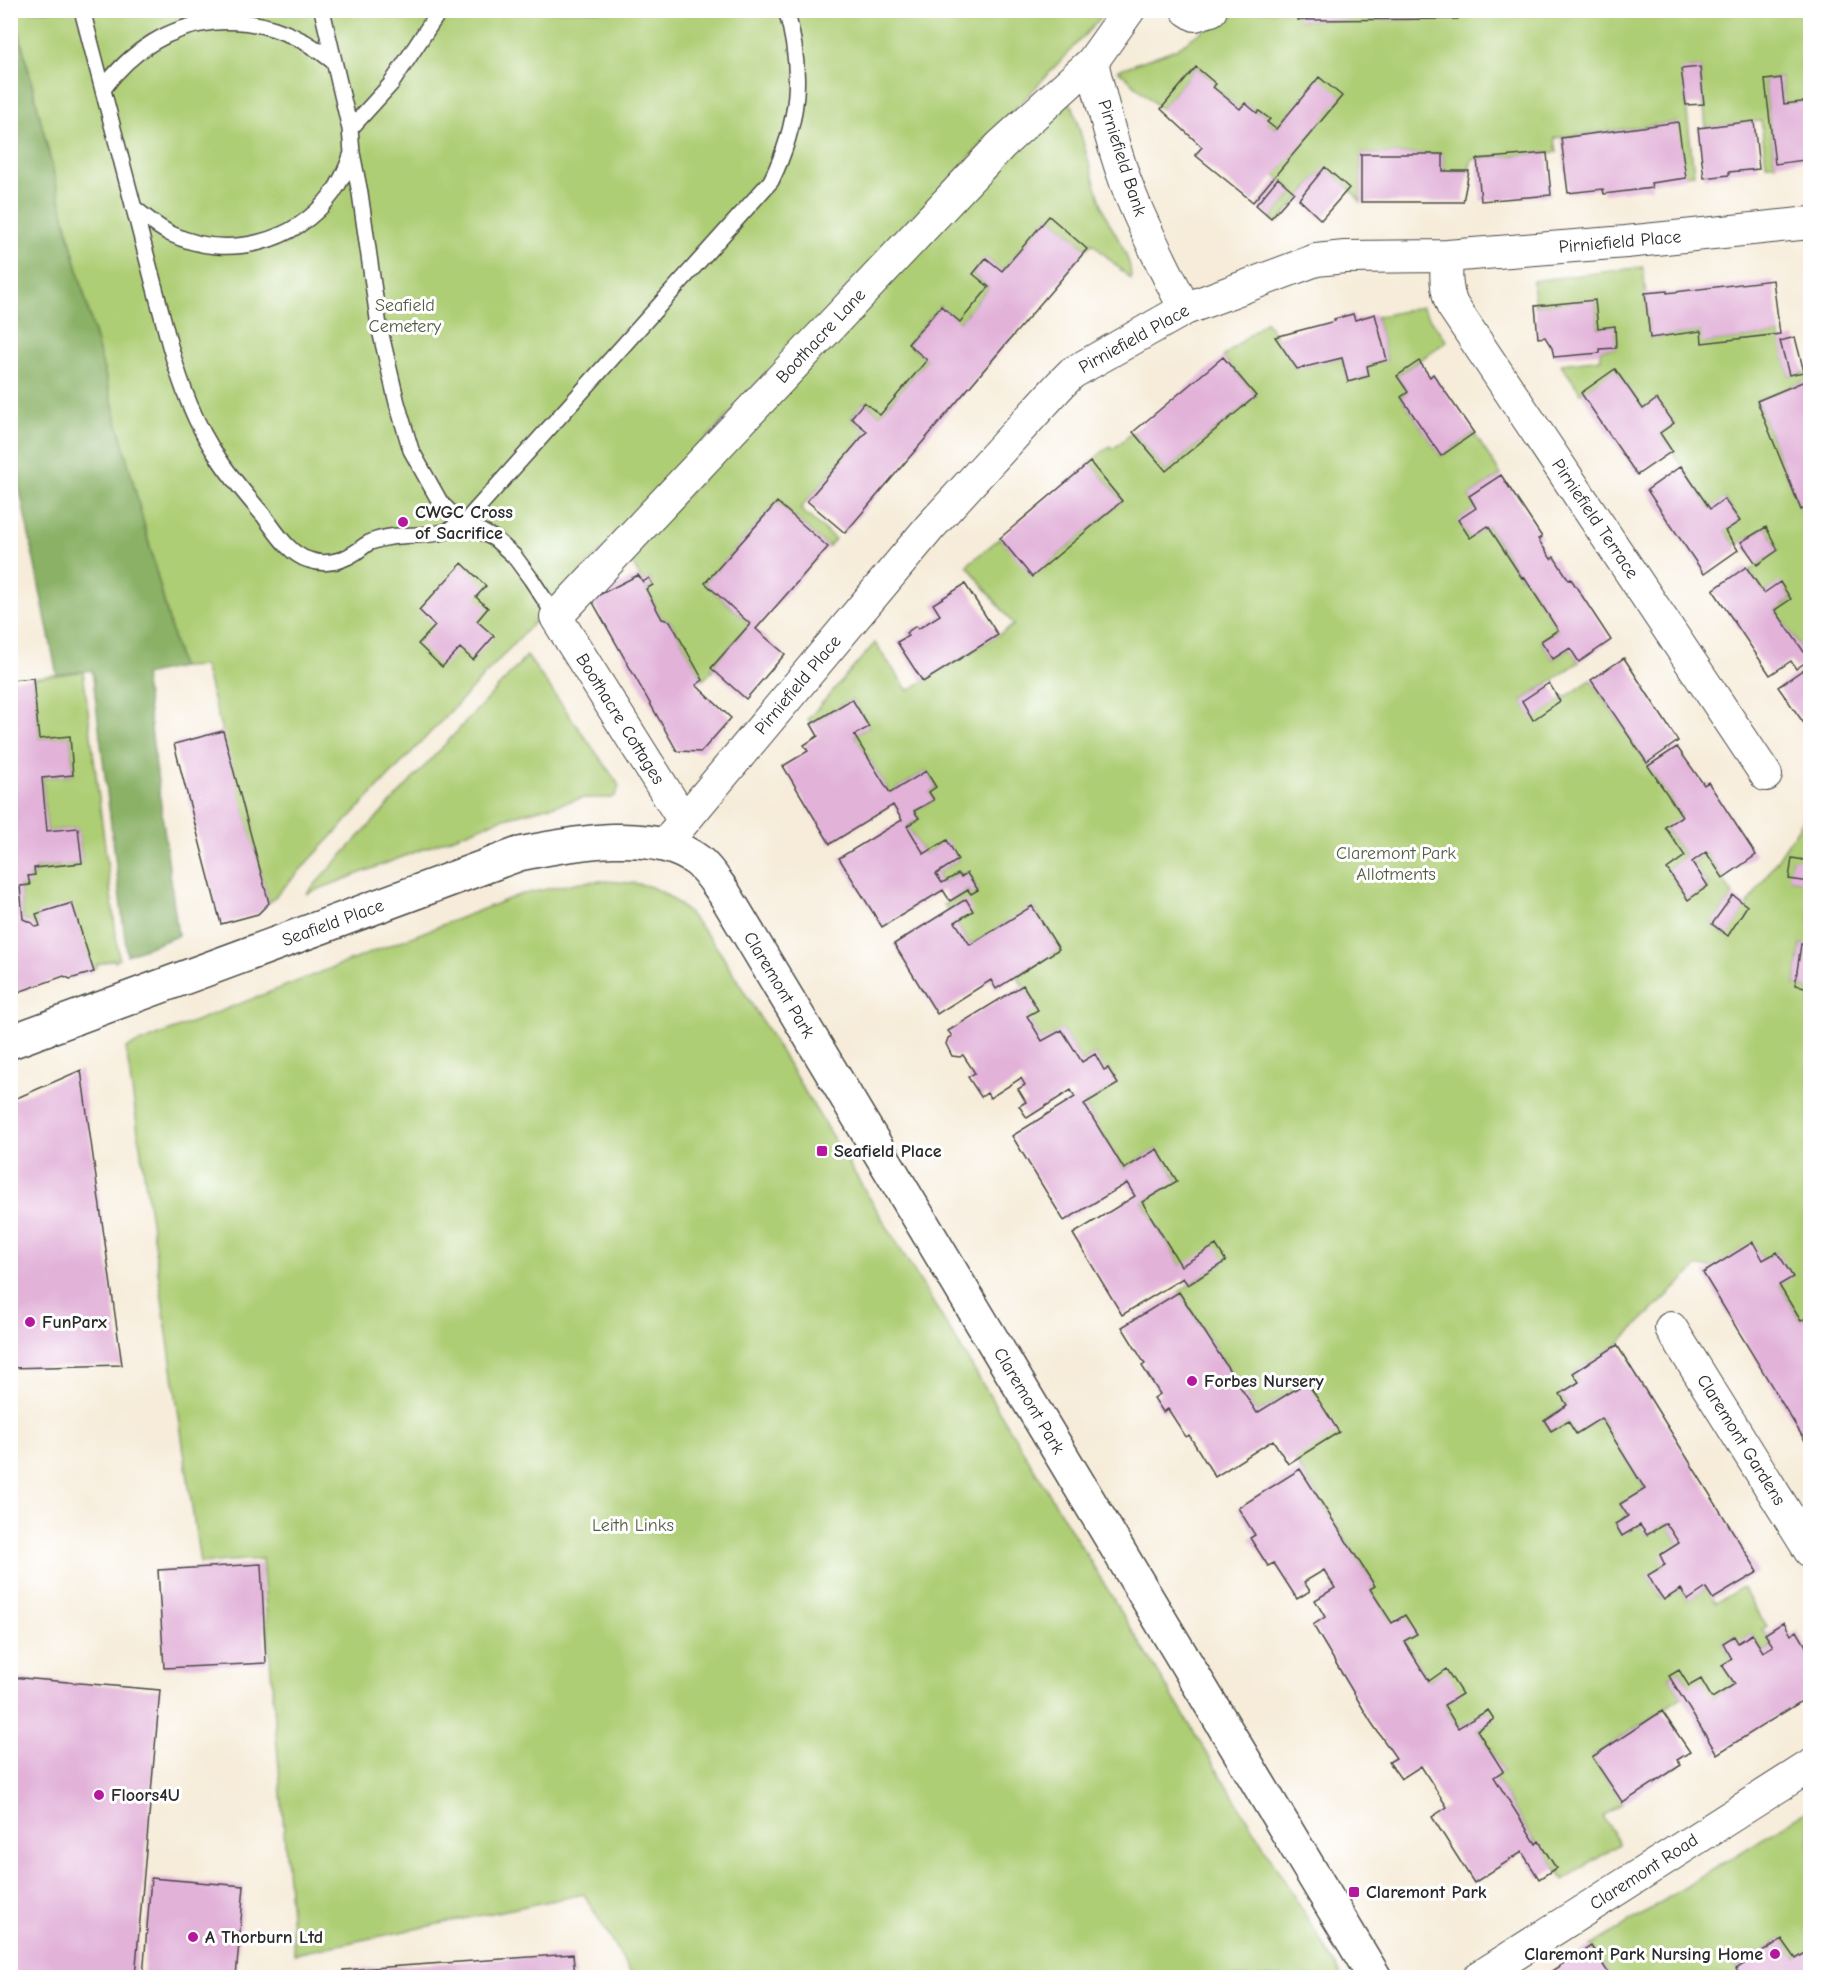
<svg xmlns="http://www.w3.org/2000/svg" width="1821" height="1988" font-family="'Comic Neue',sans-serif">
<style>
.green{fill:#aece75;stroke:#6c7c50;stroke-width:1.5}
.forest{fill:#8ab166;stroke:#5a6e48;stroke-width:1.5}
.building{fill:#e2b2d9}
.lines{fill:none;stroke-linecap:round;stroke-linejoin:round}
.service-casing{stroke:#494845;stroke-width:18}
.minor-casing{stroke:#494845;stroke-width:34}
.tertiary-casing{stroke:#494845;stroke-width:36}
.service{stroke:#fff;stroke-width:15}
.minor{stroke:#fff;stroke-width:32}
.tertiary{stroke:#fff;stroke-width:33}
.poi-dot{fill:#b5179e;stroke:#fff;stroke-width:2}
.labels{text-anchor:middle;dominant-baseline:central;stroke-width:6;stroke-linejoin:round;paint-order:stroke}
.street-label{font-size:18px;fill:#2b2b2b;stroke:#fff}
.park-label{font-size:18px;fill:#525c41;stroke:#fff}
.poi-label{font-size:18px;font-weight:bold;fill:#2b2b2b;stroke:#fff;text-anchor:start}
</style>
<rect width="100%" height="100%" fill="#fff"/>
<filter id="ink" filterUnits="userSpaceOnUse"><feTurbulence type="fractalNoise" baseFrequency=".0167" numOctaves="2"/><feDisplacementMap in="SourceGraphic" scale="12" xChannelSelector="R" yChannelSelector="G"/><feConvolveMatrix kernelMatrix="1 2 1 2 8 2 1 2 1" color-interpolation-filters="sRGB"/></filter>
<filter id="wash" filterUnits="userSpaceOnUse"><feTurbulence type="fractalNoise" baseFrequency=".008" numOctaves="4" result="noise"/><feDisplacementMap in="SourceGraphic" scale="24" xChannelSelector="R" yChannelSelector="G"/><feGaussianBlur stdDeviation="1.35" result="paint"/><feColorMatrix in="noise" values="0 0 0 0 0 0 0 0 0 0 0 0 0 0 0 0 0 1.4 0 .05"/><feComposite in="paint" operator="in"/></filter>
<g filter="url(#wash)">
<rect width="100%" height="100%" fill="#f6ecd9"/>
<path class="green" d="M1458 10 1810 11V101L1784 104 1781 78 1765 80 1775 164H1766L1761 121 1706 127 1700 67 1682 69 1694 174 1685 175 1677 122 1555 138 1557 152 1472 159 1469 171H1443V154H1361V202L1349 188 1325 168 1277 223 1271 218 1294 192 1275 175 1341 96 1319 78 1276 129 1267 122 1269 119 1259 111 1257 113 1245 103 1240 109 1213 87 1216 84 1196 67 1161 109 1118 70 1176 49 1217 21 1226 11H1298L1299 20 1458 19Z
M14 11H1107L480 680 269 903 204 666 181 667 69 236Z
M1068 101 1073 107C1083 141 1092 177 1104 211 1113 235 1131 251 1131 279L1092 243 1087 249 1049 216 1002 271 986 258 973 274 989 287 960 322 940 306 908 344 927 360 880 415 864 402 851 418 867 431 800 509 835 539 828 547 777 502 705 583 750 624 711 668 713 670 703 680 670 621 662 619 646 589 653 585 649 578 643 582 629 557 972 191Z
M1643 267 1650 338 1701 331 1703 343 1779 334 1789 375 1804 372 1807 380 1757 401 1809 530H1810V648L1804 652 1775 610 1791 599 1780 583 1764 593 1749 571 1778 550 1766 527 1735 546 1725 531 1740 521 1725 499 1710 509 1660 433 1674 423 1657 400 1643 409 1615 370 1581 393 1561 364 1601 359 1600 349 1616 348 1614 327 1598 328 1595 301 1535 306 1533 281Z
M1421 307 1447 341 1397 376 1408 392 1401 397 1441 456 1474 433 1501 475 1469 496 1476 508 1459 520 1470 538 1488 526 1521 578 1524 577 1558 630 1541 641 1553 659 1570 648 1579 662 1522 701 1533 719 1591 680 1682 816 1665 828 1685 856 1667 869 1688 900 1708 886 1692 862 1706 852 1733 895 1712 924 1727 936 1810 810V831L1805 839 1810 843V861L1792 859 1790 879 1810 882V945L1801 944 1795 985 1810 988V1315L1801 1321 1779 1285 1792 1277 1777 1252 1763 1260 1753 1243 1713 1267H1697L1617 1345 1573 1373 1579 1382 1560 1394 1567 1405 1544 1420 1551 1431 1568 1421 1576 1434 1601 1418 1645 1489 1620 1504 1628 1516 1615 1524 1622 1535 1640 1525 1647 1535 1666 1523 1679 1543 1665 1565 1648 1576 1663 1600 1681 1589 1688 1600 1706 1588 1716 1603 1742 1587 1766 1626 1762 1629 1773 1646 1763 1652 1752 1634 1738 1643 1734 1636 1723 1643 1732 1659 1722 1665 1735 1684 1712 1698 1689 1686 1679 1670 1669 1676 1682 1697 1592 1757 1623 1803 1603 1816 1620 1844 1563 1880 1539 1842 1536 1844 1494 1777 1503 1771 1477 1730 1493 1720 1488 1710 1458 1728 1444 1705 1461 1694 1446 1670 1429 1681 1404 1641 1416 1634 1392 1623 1370 1589 1374 1585 1295 1460 1307 1382 1257 1413 1179 1292 1225 1261 1181 1266 1142 1202 1177 1180 1157 1149 1124 1169 1084 1104 1117 1084 1109 1068 1104 1070 1095 1054 1082 1062 1062 1030 1042 1041 1027 1016 1037 1009 1017 976 1059 949 1033 906 970 945 955 922 966 900 948 910 944 905 968 890 971 894 978 890 967 873 961 877 958 874 942 883 936 874 958 860 947 841 924 854 907 826 919 818 914 811 934 800 929 792 936 787 926 771 890 793 854 735 869 727 852 699 811 724 808 719 875 643 908 691 1014 625 967 565 1000 538 1033 576 1122 501 1090 462 1110 446 1113 449 1133 432 1166 471 1256 396 1223 357 1266 321 1297 369 1342 358 1348 382 1369 377 1367 366 1387 360 1376 317Z
M527 656 617 782 619 787 615 796 610 798H583L501 819 306 894Z
M83 671 119 959 115 962 114 959 96 965 97 967 93 969 36 914 40 926 36 927 32 923 23 919 20 886 29 885 28 876 35 875 34 868 82 863 78 828 47 831 42 778 73 775 70 737 39 739 33 678Z
M603 881C618 882 637 882 651 887 680 898 702 928 720 952L1343 1977H633L584 1894 294 1954 262 1559 200 1563 126 1048 519 895 580 882Z
M1810 1809V1950L1796 1959 1782 1939 1736 1968 1741 1977H1611L1591 1946Z"/>
<path class="forest" d="M10 11H14L69 236 181 667 144 675 178 936 127 955 92 670 57 675 11 446Z"/>
<g id="blocks">
<path class="building" d="M1298 10H1458V19L1298 20Z
M1196 67 1216 84 1213 87 1240 109 1245 103 1257 113 1259 111 1270 119 1267 122 1276 129 1319 77 1342 96 1253 202 1195 155 1202 147 1161 109Z
M1700 67 1704 104 1686 105 1681 69Z
M1781 78 1784 104 1810 101V164H1804V160L1775 164 1765 80Z
M1754 121 1759 169 1729 172V175L1704 178 1698 128Z
M1678 122 1686 178 1651 183 1652 188 1604 194 1603 189 1568 193 1561 138Z
M1547 153 1551 195 1481 201 1477 159Z
M1361 154H1443V171H1469L1463 202H1361Z
M1325 167 1349 188 1321 220 1299 199Z
M1278 178 1294 192 1271 218 1256 205Z
M1049 216 1087 249 845 533 807 501 867 431 851 418 864 402 880 415 927 360 908 344 941 306 960 322 989 287 973 274 986 258 1002 271Z
M1773 280 1780 334 1702 343 1701 331 1650 338 1645 293 1667 291V293Z
M1595 300 1598 328 1615 326 1616 348 1600 349V353L1554 357 1552 348 1545 337 1538 338 1535 306Z
M1353 314 1355 320 1375 314 1387 360 1367 366 1369 376 1348 382 1342 358 1297 369 1275 337 1335 321 1334 319Z
M1795 337 1804 372 1789 375 1780 341Z
M1223 357 1256 396 1166 471 1133 432Z
M1419 361 1430 377 1433 374 1474 433 1441 456 1401 397 1408 392 1397 376Z
M1615 369 1643 409 1657 399 1674 423 1660 433 1672 451 1637 475 1581 393Z
M1807 380 1810 389V506L1801 510 1757 401Z
M1090 462 1122 501 1032 577 1000 538Z
M1681 466 1710 509 1724 499 1740 521 1725 531 1738 550 1704 574 1647 490Z
M1501 475 1542 537 1538 539 1551 559 1554 557 1569 580 1571 579 1611 640 1579 662 1570 648 1553 659 1541 641 1558 630 1524 577 1522 578 1488 526 1470 538 1458 520 1476 508 1469 496Z
M777 502 828 547 756 629 785 654 746 699 711 668 750 624 705 583Z
M1766 527 1778 550 1757 565 1741 542Z
M462 563 486 586 476 597 488 608 477 621 494 636 473 660 460 648 442 667 418 644 435 626 419 610Z
M1746 567 1764 593 1780 582 1791 599 1775 610 1804 652 1810 648V659L1796 669 1791 661 1770 675 1713 590Z
M638 575 643 582 649 578 653 585 646 589 662 619 670 621 703 680 696 685 731 718 701 752 677 751 591 599Z
M965 584 998 635 923 682 897 642 908 636 906 633 916 626 918 629 940 615 933 604Z
M1624 658 1678 741 1647 763 1591 680Z
M1810 665V727L1808 729 1778 687Z
M33 678 39 739 70 736 73 775 42 778 47 831 78 828 82 863 34 868 35 875 28 876 30 885 20 886 23 919 32 923 36 927 40 926 36 914 72 903 94 972 70 979 64 976 10 995V680Z
M1549 683 1560 701 1533 720 1522 701Z
M852 699 869 727 854 735 890 793 926 771 936 787 929 792 934 800 914 811 919 818 907 826 924 854 947 840 958 860 936 874 942 883 958 874 961 877 967 873 978 890 971 894 968 890 950 901 943 890 882 927 839 858 902 820 893 805 830 844 783 766 808 751 804 745 818 736 811 724Z
M223 731 269 903 258 914 221 924 174 744Z
M1677 747 1704 785 1708 782 1756 855 1723 878 1706 852 1692 862 1708 886 1688 900 1667 869 1685 856 1665 827 1682 816 1648 766Z
M1792 858 1810 861V882L1789 879Z
M1733 895 1747 906 1728 936 1712 924Z
M966 899 973 911 955 922 970 945 1032 906 1059 949 996 989 991 980 937 1014 894 944Z
M1801 944 1810 945V988L1795 985Z
M1023 985 1038 1010 1027 1016 1042 1041 1062 1030 1082 1062 1095 1054 1104 1070 1108 1068 1118 1084 1084 1104 1124 1169 1157 1149 1177 1181 1142 1202 1181 1266 1216 1245 1226 1261 1188 1285 1183 1278 1122 1315 1073 1234 1135 1196 1127 1183 1064 1221 1012 1136 1075 1097 1071 1090 1027 1118 1019 1106 1026 1102 1018 1089 1025 1085 1021 1078 990 1098 987 1093 981 1097 968 1077 975 1073 963 1055 960 1057 952 1056 946 1044 948 1038 952 1036 948 1031Z
M81 1070 122 1365 10 1368V1101Z
M1753 1242 1763 1260 1777 1252 1793 1277 1779 1285 1801 1321 1810 1315V1449L1703 1273Z
M1179 1292 1257 1413 1307 1382 1339 1432 1288 1464 1273 1440 1215 1477 1189 1435 1186 1437 1168 1409 1163 1412 1154 1398 1160 1394 1142 1366 1145 1364 1122 1327Z
M1617 1345 1758 1572 1713 1599 1706 1588 1688 1600 1681 1589 1664 1600 1656 1589 1648 1575 1665 1565 1660 1555 1679 1543 1666 1523 1647 1535 1640 1525 1622 1536 1615 1524 1628 1516 1620 1504 1645 1489 1601 1418 1576 1434 1568 1421 1551 1431 1544 1420 1567 1405 1560 1394 1579 1382 1573 1373Z
M1300 1469 1375 1586 1370 1589 1392 1623 1405 1615 1417 1634 1404 1641 1429 1681 1446 1669 1462 1694 1444 1705 1458 1728 1488 1710 1494 1719 1477 1730 1503 1771 1494 1777 1536 1844 1539 1841 1556 1868 1539 1879 1522 1852 1474 1883 1432 1817 1447 1807 1421 1766 1401 1779 1389 1762 1396 1758 1371 1722 1313 1625 1325 1617 1315 1600 1335 1588 1324 1570 1304 1582 1310 1591 1297 1599 1274 1563 1268 1566 1250 1538 1255 1535 1238 1508Z
M261 1564 266 1663 164 1668 158 1570Z
M1784 1622 1791 1635 1797 1631 1810 1653V1696L1717 1754 1669 1676 1679 1670 1689 1686 1701 1679 1712 1698 1735 1684 1722 1665 1732 1659 1723 1643 1734 1636 1738 1643 1752 1634 1763 1652 1773 1646 1765 1634Z
M10 1677 160 1690 135 1977H10Z
M1662 1711 1690 1752 1677 1760 1681 1765 1623 1803 1592 1757Z
M151 1878 244 1886 236 1977H143Z
M1782 1939 1796 1959 1810 1950V1977H1741L1736 1969Z
M1591 1946 1611 1977H1542Z
M573 1954 575 1977H344L343 1970Z"/>
</g>
</g>
<g filter="url(#ink)">
<use href="#blocks" fill-opacity="0" stroke="#494845" stroke-width="1.5"/>
<g class="lines">
<g class="service-casing">
<path id="service" d="M82 10 170 346C181 385 195 425 219 459 232 479 248 497 264 516 276 532 289 554 309 560 326 566 341 562 356 552 361 549 365 544 371 542 393 533 416 537 439 533 448 532 456 527 464 523L771 181C799 124 804 72 786 10
M322 10 350 129 352 153 360 193 379 326 397 403 411 450 440 502 455 517 495 539 514 556 531 579 556 617
M103 89C161 9 259 0 334 62
M350 129 391 84 440 10
M133 207C145 217 157 227 171 234 226 260 295 244 332 194 341 182 347 168 352 153"/>
</g>
<g class="minor-casing">
<path id="minor" d="M1129 10 1092 62C1103 107 1114 153 1131 196 1147 235 1166 272 1185 309
M1187 10 1195 15 1211 10
M1447 256C1446 274 1445 288 1452 305L1766 775
M684 821 556 617 1001 145 1092 62
M664 845 930 527 1061 384 1072 373 1185 309 1316 260 1345 257 1447 256 1626 242 1810 223
M1671 1328 1810 1551
M1478 1978 1810 1766"/>
</g>
<g class="tertiary-casing">
<path id="tertiary" d="M10 1042 519 854C569 844 654 826 698 861 708 869 716 882 724 893L1375 1978"/>
</g>
<use href="#service" class="service"/>
<use href="#minor" class="minor"/>
<use href="#tertiary" class="tertiary"/>
</g>
</g>
<g class="poi-dot">
<circle cx="403" cy="522" r="6"/>
<rect x="816" y="1145" width="12" height="12" rx="3"/>
<circle cx="30" cy="1322" r="6"/>
<circle cx="1192" cy="1381" r="6"/>
<circle cx="99" cy="1795" r="6"/>
<rect x="1348" y="1886" width="12" height="12" rx="3"/>
<circle cx="193" cy="1937" r="6"/>
<circle cx="1775" cy="1954" r="6"/>
</g>
<g class="labels">
<g class="street-label">
<text transform="translate(1122 158) rotate(72)">Pirniefield Bank</text>
<text transform="translate(1620 242) rotate(-5)">Pirniefield Place</text>
<text transform="translate(821 336) rotate(-47)">Boothacre Lane</text>
<text transform="translate(1134 339) rotate(-29)">Pirniefield Place</text>
<text transform="translate(1595 519) rotate(56)">Pirniefield Terrace</text>
<text transform="translate(798 685) rotate(-50)">Pirniefield Place</text>
<text transform="translate(620 719) rotate(58)">Boothacre Cottages</text>
<text transform="translate(333 923) rotate(-20)">Seafield Place</text>
<text transform="translate(779 985) rotate(59)">Claremont Park</text>
<text transform="translate(1029 1401) rotate(59)">Claremont Park</text>
<text transform="translate(1741 1440) rotate(58)">Claremont Gardens</text>
<text transform="translate(1644 1872) rotate(-33)">Claremont Road</text>
</g>
<g class="park-label">
<text x="405" y="305">Seafield<tspan x="405" dy="21">Cemetery</tspan></text>
<text x="1396" y="853">Claremont Park<tspan x="1396" dy="21">Allotments</tspan></text>
<text x="633" y="1525">Leith Links</text>
</g>
<g class="poi-label">
<text x="415" y="512">CWGC Cross<tspan x="415" dy="21">of Sacrifice</tspan></text>
<text x="834" y="1151">Seafield Place</text>
<text x="42" y="1322">FunParx</text>
<text x="1204" y="1381">Forbes Nursery</text>
<text x="111" y="1795">Floors4U</text>
<text x="1366" y="1892">Claremont Park</text>
<text x="205" y="1937">A Thorburn Ltd</text>
<text x="1763" y="1954" text-anchor="end">Claremont Park Nursing Home</text>
</g>
</g>
<rect width="1821" height="1988" fill="none" stroke="#fff" stroke-width="36"/>
</svg>
